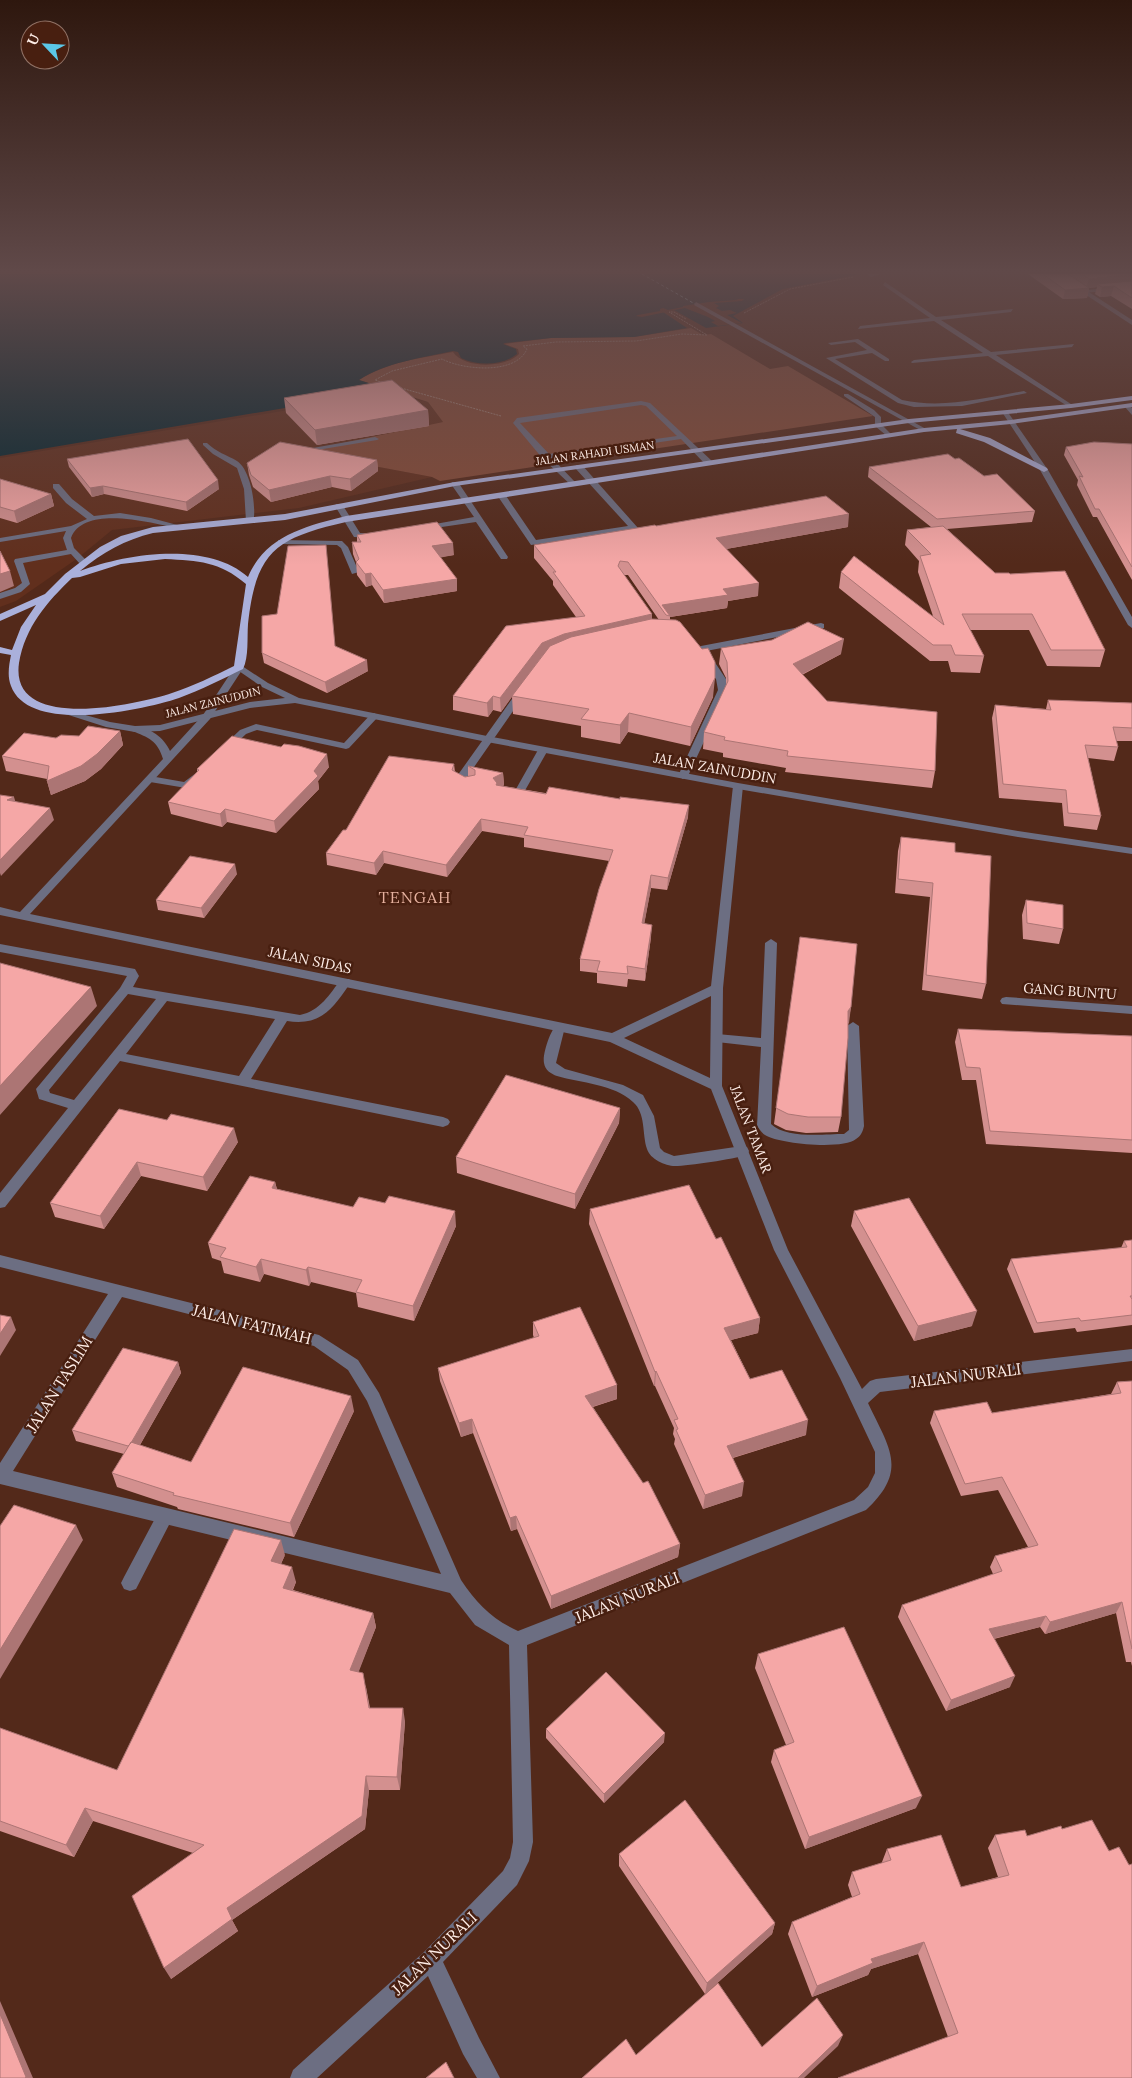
<svg xmlns="http://www.w3.org/2000/svg" width="1132" height="2078" font-family="Lora,serif">
<style>
.built{fill:#612f1d}
.green{fill:#854b37}
.water{fill:#002631}
.pier{fill:#53291a}
.lines{fill:none;stroke-linecap:round;stroke-linejoin:round}
.ferry{stroke:#8cdef8;stroke-width:1;stroke-dasharray:3 2.5;stroke-linecap:butt}
.path{stroke:#a6887d;stroke-width:1;stroke-dasharray:2 1;stroke-linecap:butt}
.service{fill:#6c6e82;fill-rule:evenodd}
.minor{fill:#6c6e82;fill-rule:evenodd}
.tertiary{fill:#6c6e82;fill-rule:evenodd}
.trunk{fill:#aab0db;fill-rule:evenodd}
.wall{fill:#d3908f;fill-rule:evenodd}
.shaded-wall{fill:#ac7574}
.building{fill:#f5a7a6;stroke:#ac7574}
.labels{text-anchor:middle;dominant-baseline:central;stroke-width:5;stroke-linejoin:round;paint-order:stroke}
.far-street-label{font-size:11px;fill:#ffeee8;stroke:#481f10}
.street-label{font-size:14px;fill:#ffeee8;stroke:#481f10}
.quarter-label{font-size:16px;letter-spacing:1px;fill:#e5b09e;stroke:#481f10}
.near-street-label{font-size:16px;fill:#ffeee8;stroke:#481f10}
</style>
<rect width="100%" height="100%" fill="#53291a"/>
<path class="built" d="M390 393 428 402 443 422 300 452 432 477 299 508 112 530 78 558 16 601 0 607V458Z"/>
<path class="green" d="M691 328 703 335 711 334 770 369 788 366 873 416 440 481 432 477 299 452 443 422 428 402 359 380C387 362 421 358 453 352 464 369 506 368 519 354L518 349 505 344 551 338 634 337Z"/>
<path class="water" d="M0 274H861L783 289 733 316 743 323 706 328 674 310 663 312 687 328 634 337 551 338 505 343 503 344 516 349 517 354C502 366 478 366 461 358L458 352 453 351C421 358 387 362 359 380L391 390 0 456Z"/>
<path class="pier" d="M738 299H744L742 301 714 303 719 306 716 308 722 311 730 310 737 313 727 315 742 323 718 326 711 322 715 321 708 317 685 308 642 317 636 316 638 315 660 311V309L663 308 668 310 683 307V306L709 302 736 300Z"/>
<g class="lines">
<path class="ferry" d="M642 274 695 304"/>
<path class="path" d="M744 313 790 289 853 277
M383 383 375 380 392 371 442 359C463 370 516 375 527 349L523 346 556 342 636 341 682 334 707 335 669 312H674L686 319
M401 388 501 416"/>
<path class="service" d="M880 274 871 277 868 275 869 274Z
M1132 285V289L1082 293 1079 291Z
M696 302 926 429 927 430 922 431 694 305Z
M858 339 889 359V361H885L872 353 835 359 902 400C943 409 984 398 1024 391L1027 393 962 406 914 407 898 403 826 358 867 350 855 342 831 345 828 343Z
M844 394H848L874 410 881 417V424L891 434V436H887L875 426V417L844 396Z
M641 401 650 403 712 461V465H706L681 439 552 458 575 482 576 484 572 486 543 459 513 423 517 418ZM641 405 646 406 677 436 549 454 520 423Z
M375 437 379 439 377 440 311 451 307 449Z
M203 443H207C216 452 227 455 237 461 251 470 257 508 253 523L246 521 244 489 237 468 213 454 203 445Z
M576 465H582L638 528 634 530 531 545 497 495 498 493H504L536 540 628 526 576 469Z
M452 482H458L508 557 507 559H501L476 522 421 530V526H424L474 517 451 484Z
M53 484H59L72 499 94 516 120 513 151 518 185 527 181 529C156 524 84 503 71 538L74 548 87 561V565H81L71 554 23 563 30 584 21 592 0 599V593L15 588 22 583 14 561 15 559 67 550 63 538 66 531 0 542V538L71 526 87 519 66 503 53 488Z
M336 504H342L360 533 375 534V538L354 537 335 506Z
M278 540 342 541 348 547 359 572 352 574 341 548 337 545 281 544H278Z
M821 623 824 624V628L701 652 697 649 701 646Z
M707 654 710 655 726 679 728 690 688 776 683 779 678 776 718 690 716 679 702 657Z
M522 688 527 691 465 780 471 782V786L467 787 455 783V779L519 689Z
M374 713 379 716 377 718 349 748 346 749 257 730 246 734 228 751 225 752 220 749 240 730 256 724 344 743 371 714Z
M543 747 548 750 523 794H501L500 792 501 790 516 789 538 750Z
M196 773 201 776 190 787 186 788 150 782 145 779 150 776 184 782Z
M771 939 777 943 771 1124C786 1139 824 1134 844 1134L849 1130 847 1026 853 1022 859 1026 864 1126C863 1131 861 1136 856 1139 843 1150 779 1144 765 1135 762 1133 759 1129 757 1126L761 1047 717 1042 711 1038 717 1034 761 1038 765 943Z
M0 944 135 969 139 976 133 987 300 1015C320 1011 330 994 341 979H349L351 982 349 985C332 1010 320 1026 287 1021L251 1079 443 1117 448 1119 450 1122 448 1125 443 1127 120 1061 5 1207 0 1208V1193L68 1108 39 1099 36 1089 120 988 127 976 0 952ZM128 994 156 999 74 1100 50 1093 49 1090ZM167 1001 275 1019 239 1076 126 1054Z
M559 1023 565 1027 556 1063 565 1069 623 1085 643 1095 654 1116 660 1148 664 1152 674 1156 742 1146 747 1147 749 1151 747 1155C733 1159 689 1166 675 1166 665 1166 650 1159 647 1149 642 1134 646 1113 633 1102 614 1084 581 1083 557 1076 551 1074 545 1070 544 1063 542 1054 552 1025 559 1023Z
M165 1508 171 1511 173 1516 171 1521 136 1589 130 1591 124 1589 121 1583 124 1577 159 1511Z"/>
<path class="minor" d="M1054 274H1061L1132 320V325Z
M885 282 936 317 1013 309 1011 312 941 320 991 352 1074 344 1072 347 996 355 1074 406 1069 407 988 356 912 363 911 362 914 360 983 353 934 321 858 329 860 326 930 318 883 285Z
M1125 405H1129L1132 408V415L1125 407Z
M239 664 244 667 210 719 30 914 612 1033 711 986 733 786 734 784H742L743 786 723 988 722 1086 788 1250 862 1389 870 1381 876 1379 1132 1349V1361L880 1392 868 1403C889 1448 909 1470 866 1510L527 1645 533 1842 529 1861 517 1885 443 1962 479 2038 500 2078H477L463 2054 428 1976 317 2078H290L293 2070 424 1952 503 1871 510 1858 513 1842 509 1645 475 1625 450 1593 0 1484V1463L108 1294 0 1267V1255L319 1335 358 1360 379 1393 461 1580C477 1604 492 1619 518 1631L854 1500 868 1487 875 1473V1452L840 1378 774 1250 711 1089 610 1042 0 915V907L20 912 163 759C158 741 148 737 132 731V727C147 725 164 737 170 751L203 715 236 665ZM711 996 710 1078 624 1038ZM122 1297 314 1346 348 1370 367 1401 441 1574 13 1471Z
M1006 997 1132 1006V1014L1002 1004 1000 1001 1002 998Z"/>
<path class="tertiary" d="M1003 411H1007L1048 470 1132 617V628L1128 625 1040 470 1002 412Z
M239 664 268 683 299 698 487 736 738 783 1018 831 1132 848V854L1018 837 738 789 487 742 295 703 250 708 160 731 135 732 106 727 56 711 61 708 110 722 135 726 160 725 250 702 285 698 262 687 236 669V665Z"/>
<path class="trunk" d="M1132 396V400L1071 408 909 423 455 486 285 520 153 533C125 540 103 552 80 571 127 553 208 541 248 577 265 536 306 526 346 516L924 428 1011 420 1132 403V407L1011 424 960 429 990 438 1047 468 1048 470 1044 472 984 442 956 433 957 429 924 432 346 522C276 538 256 551 248 624 247 637 249 657 243 669 222 679 201 690 179 698 143 710 29 735 11 686 7 676 9 665 11 655L0 653V647L12 650 21 627 36 605 0 621V614L45 594 65 574 100 547 121 536 153 527 285 514 455 482 909 419 1071 404ZM165 559C199 561 219 561 246 584L234 666C214 676 193 686 172 693 136 705 9 733 19 663 25 627 47 602 72 578L80 577 121 564Z"/>
</g>
<path class="wall" d="M1028 274H1132V309L1111 296 1100 297 1095 294 1097 287 1089 288 1087 298 1063 299Z
M284 398 428 410 429 426 317 445 286 413Z
M1132 444V580L1097 517H1093L1077 485 1078 480 1064 455 1066 447Z
M67 459 219 489 187 511 104 494 92 497 69 467Z
M955 459 1035 511 1032 522 947 529 995 573 1010 574 1105 650 1100 667 1047 666 1029 630H970L984 656 980 673 951 672 948 661H930L839 588 841 572 933 616 918 572 919 561 905 545 907 530 931 527 868 477 869 467Z
M377 460 378 471 351 491 332 487 271 502 253 487 249 475 247 463Z
M0 479 51 494 54 506 17 523 0 518Z
M656 526 848 527 726 549 758 596 728 601 727 608 670 617V620L713 697 690 746 628 732 620 744 581 737V726L513 714 512 696 501 712 493 710 488 717 453 710V696L576 617 553 585V581L534 558V545ZM624 575H628L659 620 652 619Z
M357 535 454 555 440 557 457 591 384 603 372 585 366 587 357 575 356 562 353 554 352 542H357Z
M335 646 368 671 327 693 264 663 262 653Z
M721 648 841 654 802 675 827 701 935 771 932 788 785 772 786 768 723 757V753L703 749 704 732 726 686V678L719 664Z
M1048 700 1132 703V741H1116L1118 747 1114 761 1088 758 1101 816 1097 830 1064 826 1062 803 999 798 992 718 995 705 1046 709Z
M120 731 123 745 101 769 85 781 51 795 47 781V779L6 771 2 756 56 738 79 736Z
M454 764 455 772 465 777 468 776V766L503 773 504 785 503 786 688 817 667 890 651 888 644 924 651 937 645 981 628 979 627 987 597 983V973L580 971V959L609 861 524 847V838L482 831 447 877 384 863 376 875 327 865 326 853Z
M329 767 318 781 319 789 276 833 227 822 222 827 171 814 168 802 197 772V769Z
M901 837 955 852 986 984 982 999 922 990 930 897 895 893 898 851Z
M237 874 204 918 158 910 156 900Z
M1026 900 1063 929 1059 944 1023 939 1022 915Z
M800 937 851 1007 848 1023 841 1117 838 1132 806 1133 786 1130 774 1124Z
M958 1029 1132 1036V1153L986 1144 976 1080H962L955 1042Z
M620 1108 619 1123 575 1209 457 1173 456 1157Z
M119 1109 238 1142 207 1191 141 1176 104 1229 55 1217 50 1203Z
M275 1182 277 1189 353 1207 456 1226 414 1321 358 1307 356 1293 311 1282 309 1286 264 1274 260 1282 224 1273 221 1261 212 1258 208 1243Z
M590 1209 716 1239 760 1318 758 1333 731 1340 750 1379 806 1435 733 1458 742 1496 703 1509 674 1444 675 1439 673 1434 674 1428 655 1386H654L589 1224Z
M854 1211 972 1326 914 1341 851 1226Z
M1132 1240V1325L1077 1332 1075 1328 1034 1333 1007 1269 1011 1259 1121 1248 1124 1241Z
M533 1322 617 1399 593 1407 680 1544 678 1557 551 1609 517 1529 511 1531 473 1433 461 1437 440 1381 438 1368 534 1338 533 1335Z
M178 1362 181 1373 140 1445 191 1462 354 1411 294 1537 178 1509 177 1507 117 1487 112 1473 124 1454 76 1441 72 1430Z
M1132 1381V1666L1131 1662H1126L1116 1613 1045 1634 1040 1627 994 1639 1010 1687 946 1711 898 1617 902 1605 993 1574 990 1567 995 1556 1028 1547 998 1490 961 1496 930 1423 934 1411 992 1413 1111 1394 1117 1382Z
M285 1555 281 1564 296 1582 293 1590 373 1613 376 1627 358 1672 366 1687 370 1708 405 1721 400 1790H369L365 1829 232 1920 238 1931 171 1979 193 1853 93 1821 74 1857 0 1831V1728L117 1770Z
M758 1654 916 1808 805 1849 771 1762 774 1750 786 1745 755 1668Z
M546 1729 664 1742 604 1803 546 1738Z
M1062 1829 1109 1851 1129 1865 1132 2078 948 2037 918 1954 871 1969 868 1975 812 1997 788 1934 792 1922 852 1897 848 1885 852 1872 882 1863V1862L887 1849 961 1887 998 1877 988 1848 995 1835 1027 1836Z
M619 1854 775 1923 772 1934 705 1994 619 1866Z"/>
<path class="shaded-wall" d="M1132 274V284H1097V287L1089 288 1087 298 1063 299 1065 290 1086 288 1089 279Z
M1114 286 1111 296 1100 297 1102 287Z
M428 410 429 426 317 445 315 430Z
M377 460 378 471 351 491 350 479Z
M330 476 332 487 271 502 269 490Z
M218 480 219 489 187 511 186 502Z
M103 486 104 494 92 497 90 488Z
M51 494 54 506 17 523 14 511Z
M849 514 848 527 715 551 716 538Z
M453 543 454 555 433 559 432 546Z
M10 571 14 586 0 592V574Z
M371 573 372 585 366 587 365 574Z
M457 579V591L384 603 383 590Z
M759 583 758 596 728 601 727 608 670 617V616L662 605 723 589Z
M652 614V628L542 656 501 712 500 698 542 643 564 634Z
M844 639 841 654 791 680 793 664Z
M367 660 368 671 327 693 325 682Z
M715 678 713 697 690 746 691 727Z
M493 696V710L488 717 487 703Z
M629 713 628 732 620 744V725Z
M120 731 123 745 101 769 85 781 51 795 47 781Z
M327 754 329 767 318 781 319 789 276 833 274 821Z
M503 773 504 785 497 789 493 778Z
M14 797 18 810 7 800Z
M689 805 688 817 667 890 668 878Z
M50 808 54 820 1 876 0 873V860Z
M225 809 227 822 222 827 220 814Z
M481 819 482 831 447 877 446 865Z
M383 851 384 863 376 875 374 863Z
M235 864 237 874 204 918 201 908Z
M651 875V888L642 936V923Z
M652 925 651 937 645 981V969Z
M91 987 97 1006 0 1115V1086Z
M851 1007 849 1023 845 1026 848 1011Z
M620 1108 619 1123 575 1209V1194Z
M234 1128 238 1142 207 1191 203 1177Z
M137 1162 141 1176 104 1229 100 1216Z
M275 1182 279 1198 272 1188Z
M455 1211 456 1226 414 1321 413 1306Z
M261 1259 264 1274 260 1282 256 1267Z
M308 1267 311 1282 309 1286 306 1270Z
M977 1311 972 1326 914 1341 918 1326Z
M11 1317 16 1330 0 1356V1334Z
M760 1318 758 1333 723 1342 724 1328Z
M178 1362 181 1373 133 1457 129 1447Z
M656 1371 655 1386H654L655 1372Z
M617 1385V1399L585 1409V1396Z
M351 1396 354 1411 294 1537 290 1523Z
M472 1419 473 1433 461 1437 459 1423Z
M808 1420 806 1435 725 1460 727 1446Z
M744 1482 742 1496 703 1509 705 1495Z
M516 1516 517 1529 511 1531 510 1518Z
M76 1525 83 1540 0 1679V1650Z
M281 1540 285 1555 275 1576 271 1561Z
M680 1544 678 1557 551 1609V1596Z
M292 1567 296 1582 287 1602 283 1588Z
M1122 1602 1116 1613 1045 1634 1050 1622Z
M373 1613 376 1627 354 1684 350 1670Z
M1046 1616 1040 1627 984 1641 989 1629Z
M1015 1676 1010 1687 946 1711 951 1700Z
M403 1708 405 1721 400 1790 397 1777Z
M665 1733 664 1742 604 1803V1794Z
M366 1776 369 1790 365 1829 232 1920 238 1931 171 1979 164 1968Z
M922 1796 916 1808 805 1849 809 1837Z
M85 1808 93 1821 74 1857 66 1845Z
M775 1923 772 1934 705 1994 707 1983Z
M924 1942 918 1954 871 1969 868 1975 812 1997 817 1986 871 1959Z
M0 2001 33 2078H25L0 2014Z
M843 2035 838 2046 804 2078H798Z"/>
<path class="building" d="M1043 274H1068L1089 288 1065 290Z
M1082 274H1132L1089 279Z
M1132 281V298L1114 286 1102 287 1097 284Z
M392 380 428 410 315 430 284 398Z
M188 439 218 480 186 502 103 486 90 488 67 459Z
M280 442 377 460 350 479 330 476 269 490 251 475 247 463Z
M1094 442 1132 444V567L1099 509H1095L1079 476 1083 477 1066 447Z
M948 454 955 459 959 458 984 476 997 474 1035 511 937 519 869 467Z
M0 479 51 494 14 511 0 507Z
M826 496 849 514 716 538 759 583 723 589 728 595 662 605 670 616 666 615 628 562 620 561 618 566 652 614 564 634 542 643 500 698 493 696 487 703 453 696 506 626 585 616 553 572H556L534 545 655 525 656 526Z
M437 522 453 543 432 546 457 579 383 590 371 573 365 574 356 562 359 559 352 542H361L357 535Z
M943 526 995 573H1009L1010 574 1065 571 1105 650H1051L1032 614H962L984 656 955 655 951 645H933L841 572 854 556 944 625 920 556 931 554 907 530Z
M326 545 335 646 367 660 325 682 262 653V616L277 614 288 546Z
M0 551 10 571 0 574Z
M651 619 676 620 680 622 702 649 708 648 715 662V678L691 727 629 713 620 725 581 719 589 709 512 696 550 646 571 637Z
M808 622 844 639 793 664 827 701 937 712 935 771 787 756 788 751 724 740 725 737 704 732 728 681 727 662 721 648 772 640Z
M1048 700 1132 703V728L1113 727 1118 747 1085 745 1101 816 1068 813 1066 790 1003 784 995 705 1051 710Z
M88 726 120 731 97 754 81 766 47 781 49 766 2 756 24 733 56 738 61 735 79 736Z
M232 736 281 747 284 744 299 746 327 754 314 771 318 776 274 821 225 809 220 814 168 802 199 770 197 769Z
M389 756 454 764 452 770 465 777 475 775V770L468 766 503 773 493 778 497 783 496 785 546 794 549 787 620 799V797L689 805 668 878 651 875 642 923 652 925 645 969 627 966 628 974 597 971 600 961 580 959 599 889 613 850 524 835 528 827 481 819 446 865 383 851 374 863 326 853 343 830H346Z
M0 795 14 797 7 800 50 808 0 860Z
M901 837 955 843V852L991 856 986 984 926 975 933 883 898 879Z
M190 856 235 864 201 908 156 900Z
M1026 900 1063 905V929L1027 923Z
M800 937 857 944 851 1007 848 1011V1038L841 1117H808L788 1114 776 1108Z
M0 963 91 987 0 1086Z
M958 1029 1132 1036V1140L990 1131 980 1068 966 1067Z
M506 1075 620 1108 575 1194 456 1157Z
M119 1109 167 1120 171 1114 234 1128 203 1177 137 1162 100 1216 50 1203Z
M250 1176 275 1182 272 1188 353 1207 359 1197 385 1203 389 1196 455 1211 413 1306 356 1292 362 1280 308 1267 306 1270 261 1259 256 1267 220 1257 226 1248 208 1243Z
M689 1185 716 1239 721 1237 760 1318 724 1328 750 1379 782 1370 808 1420 727 1446 744 1482 705 1495 676 1430 678 1429 674 1420 678 1419 656 1371 655 1372 590 1209Z
M909 1198 977 1311 918 1326 854 1211Z
M1132 1240V1296H1130L1132 1299V1315L1081 1321 1079 1318 1037 1323 1011 1259 1127 1247 1124 1241Z
M580 1307 617 1385 585 1396 643 1483 648 1481 680 1544 551 1596 516 1516 510 1518 472 1419 459 1423 438 1368 539 1336 533 1322Z
M0 1315 11 1317 0 1334Z
M123 1348 178 1362 131 1443 128 1446 72 1430Z
M243 1367 351 1396 290 1523 173 1495 174 1493 112 1473 131 1442 191 1462Z
M1132 1381V1649L1122 1602 1050 1622 1046 1616 989 1629 1015 1676 951 1700 902 1605 1002 1571 995 1556 1038 1545 1002 1477 965 1484 934 1411 987 1402 992 1413 1121 1393 1117 1382Z
M14 1505 76 1525 0 1650V1526Z
M234 1529 281 1540 271 1561 292 1567 283 1588 373 1613 350 1670 363 1673 369 1708H403L397 1777 366 1776 362 1816 227 1908 232 1919 164 1968 132 1896 204 1845 85 1808 66 1845 0 1821V1728L117 1770Z
M844 1627 922 1796 809 1837 774 1750 794 1742 758 1654Z
M606 1672 665 1733 604 1794 546 1729Z
M685 1800 775 1923 707 1983 619 1854Z
M1092 1820 1109 1851 1119 1847 1129 1865 1132 1864V2078H838L958 2033 924 1942 871 1959 873 1963 817 1986 792 1922 860 1894 852 1872 891 1860 887 1849 941 1835 961 1887 1009 1875 995 1835 1025 1830 1027 1836 1061 1826 1062 1829Z
M718 1983 762 2047 817 1998 843 2035 798 2078H582L626 2039 636 2055Z
M0 2014 26 2077 25 2078H0Z
M446 2062 454 2078H426Z"/>
<linearGradient id="sky" x2="0" y2="1"><stop stop-color="#2e170e"/><stop offset="0.48" stop-color="#604949"/><stop offset="1" stop-color="#604949" stop-opacity="0"/></linearGradient>
<rect width="1132" height="565" fill="url(#sky)"/>
<g class="labels">
<g class="far-street-label">
<text transform="translate(595 453) rotate(-8)">JALAN RAHADI USMAN</text>
<text transform="translate(213 702) rotate(-14)">JALAN ZAINUDDIN</text>
</g>
<g class="street-label">
<text transform="translate(715 768) rotate(10)">JALAN ZAINUDDIN</text>
<text transform="translate(310 960) rotate(12)">JALAN SIDAS</text>
<text transform="translate(1070 991) rotate(4)">GANG BUNTU</text>
<text transform="translate(751 1129) rotate(69)">JALAN TAMAR</text>
</g>
<g class="quarter-label">
<text x="415" y="897">TENGAH</text>
</g>
<g class="near-street-label">
<text transform="translate(252 1324) rotate(14)">JALAN FATIMAH</text>
<text transform="translate(966 1375) rotate(-7)">JALAN NURALI</text>
<text transform="translate(59 1384) rotate(-58)">JALAN TASLIM</text>
<text transform="translate(627 1597) rotate(-22)">JALAN NURALI</text>
<text transform="translate(434 1953) rotate(-44)">JALAN NURALI</text>
</g>
</g>
<g transform="translate(45 45) rotate(295)"><circle r="24" fill="#481f10" stroke="#917266"/>
<path d="M0-4L9 19L0 12L-9 19Z" fill="#5bc7e7"/>
<text y="-8" font-size="14" font-weight="bold" text-anchor="middle" fill="#ffeee8">U</text>
</g>
</svg>
